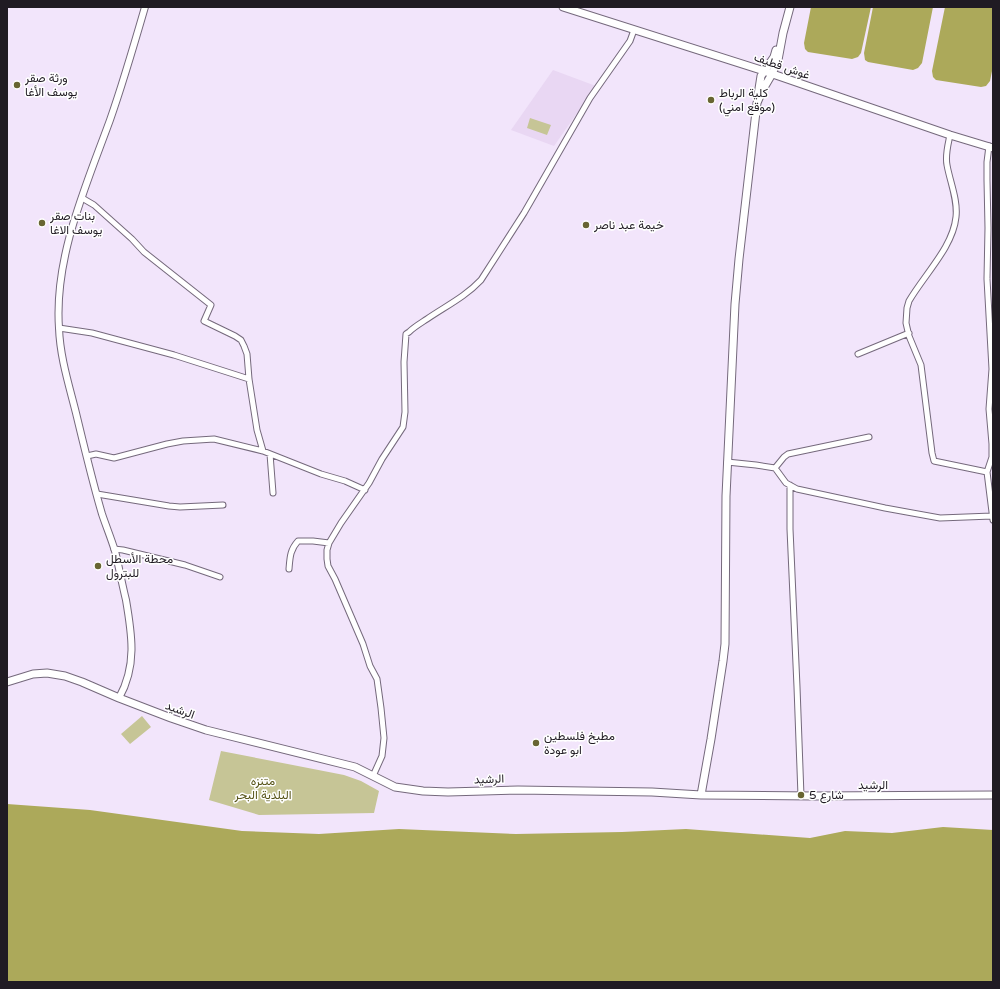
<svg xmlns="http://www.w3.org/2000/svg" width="1000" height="989" font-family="'Varela Round',Vazirmatn,sans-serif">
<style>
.built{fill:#e9d7f3}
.green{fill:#c6c596}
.water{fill:#aca95a}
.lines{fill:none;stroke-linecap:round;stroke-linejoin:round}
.minor-casing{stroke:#75697c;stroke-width:7}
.tertiary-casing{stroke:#75697c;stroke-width:8}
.secondary-casing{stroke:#75697c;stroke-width:9}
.minor{stroke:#fff;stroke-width:5}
.tertiary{stroke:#fff;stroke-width:6}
.secondary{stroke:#fff;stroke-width:7}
.poi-dot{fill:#686532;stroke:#fff;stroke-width:1.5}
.labels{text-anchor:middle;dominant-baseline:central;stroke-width:3;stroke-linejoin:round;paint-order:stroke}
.street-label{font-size:12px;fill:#201b23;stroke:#fff}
.poi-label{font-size:12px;fill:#201b23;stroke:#fff;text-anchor:start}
.park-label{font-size:12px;fill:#565317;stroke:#fff}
</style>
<rect width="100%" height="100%" fill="#f2e5fb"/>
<path class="built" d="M553 70 596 86 554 146 511 130Z"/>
<path class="green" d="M530 118 551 125 547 135 527 128Z
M142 716 151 727 130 744 121 734Z
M221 751 344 775 361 781 379 791 374 813 259 815 209 800Z"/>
<path class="water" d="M811 7H871L861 53 858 57 852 59 808 52 805 49 804 43Z
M873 7H933L922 63 918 68 913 70 868 62 865 60 864 53Z
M945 7H993V66L990 81 986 86 981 87 936 80 933 77 932 71Z
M7 804 90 810 242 831 319 834 399 829 516 834 622 832 686 829 810 838 845 831 892 833 943 827 993 830V982H7Z"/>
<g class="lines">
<g class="minor-casing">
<path id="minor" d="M950 135C948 145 945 155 947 165 950 182 958 200 956 217 953 247 924 275 909 301L907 308 906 323 909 336 921 365 932 453 934 461 987 472 993 520
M82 198 94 205 132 239 144 252 211 305 204 321 235 336 241 340 244 346 247 354 249 379 257 430 263 451
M59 328 92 333 174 355 249 379
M858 354 909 333
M270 454 273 493
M87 456 96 454 114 458 167 444 183 441 214 439 263 451 321 474 345 481 365 490
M727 462 756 465 775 468 786 483 797 489 885 508 940 518 992 516
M775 468 784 457 788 454 869 437
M987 472 992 457V444L989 409 992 369 987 279 988 228 987 180V162L989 146
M790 485V529L797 687 801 796
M97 494 169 506 180 507 223 505
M114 549 123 550 185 565 220 577
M289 569C290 557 290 550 298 541H313L329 543
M373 776 382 756 384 738 381 708 377 679 370 666 363 644 335 579 328 566 327 559V550L329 543 341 523 369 483 382 459 403 427 405 412 404 362 406 334 409 332C414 327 421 323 427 319 446 306 465 297 481 280L524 213 590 98 630 41 634 30"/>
</g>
<g class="tertiary-casing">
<path id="tertiary" d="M119 698C137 666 132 635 126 600 122 584 119 567 115 551 111 538 106 526 102 514 92 480 84 446 76 413 69 385 60 357 59 328 54 257 86 186 110 120 123 83 134 45 145 7"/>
</g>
<g class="secondary-casing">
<path id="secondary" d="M563 7 764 71 950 135 993 148
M758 95 761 76 774 57 776 50
M7 682 33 674 47 673 65 676 82 682 119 698 171 718 206 730 355 767 395 787 423 791 448 792 518 790 652 792 701 795 814 796 993 795
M701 795 711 739 723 661 725 644 726 496 735 304 739 259 757 103 762 91 772 74 778 60 783 33 790 7"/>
</g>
<use href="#minor" class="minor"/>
<use href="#tertiary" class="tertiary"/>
<use href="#secondary" class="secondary"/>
</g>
<g class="poi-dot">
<circle cx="17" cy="85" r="4"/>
<circle cx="711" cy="100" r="4"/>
<circle cx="42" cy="223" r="4"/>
<circle cx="586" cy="225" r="4"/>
<circle cx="98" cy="566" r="4"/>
<circle cx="536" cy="743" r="4"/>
<circle cx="801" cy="795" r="4"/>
</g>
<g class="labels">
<g class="street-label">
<text transform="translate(782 66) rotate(19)">غوش قطيف</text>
<text transform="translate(180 710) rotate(20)">الرشيد</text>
<text transform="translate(489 779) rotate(-2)">الرشيد</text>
<text x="873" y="785">الرشيد</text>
</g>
<g class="poi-label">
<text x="25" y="78">ورثة صقر<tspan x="25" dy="14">يوسف الأغا</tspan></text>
<text x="719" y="93">كلية الرباط<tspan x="719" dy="14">(موقع امني)</tspan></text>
<text x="50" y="216">بنات صقر<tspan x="50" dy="14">يوسف الاغا</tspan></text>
<text x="594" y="225">خيمة عبد ناصر</text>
<text x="106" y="559">محطة الأسطل<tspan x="106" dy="14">للبترول</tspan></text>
<text x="544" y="736">مطبخ فلسطين<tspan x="544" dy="14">ابو عودة</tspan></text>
<text x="809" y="795">شارع 5</text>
</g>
<g class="park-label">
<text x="263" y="781">متنزه<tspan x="263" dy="14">البلدية البحر</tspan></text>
</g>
</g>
<rect width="1000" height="989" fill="none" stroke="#201b23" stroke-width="16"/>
</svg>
